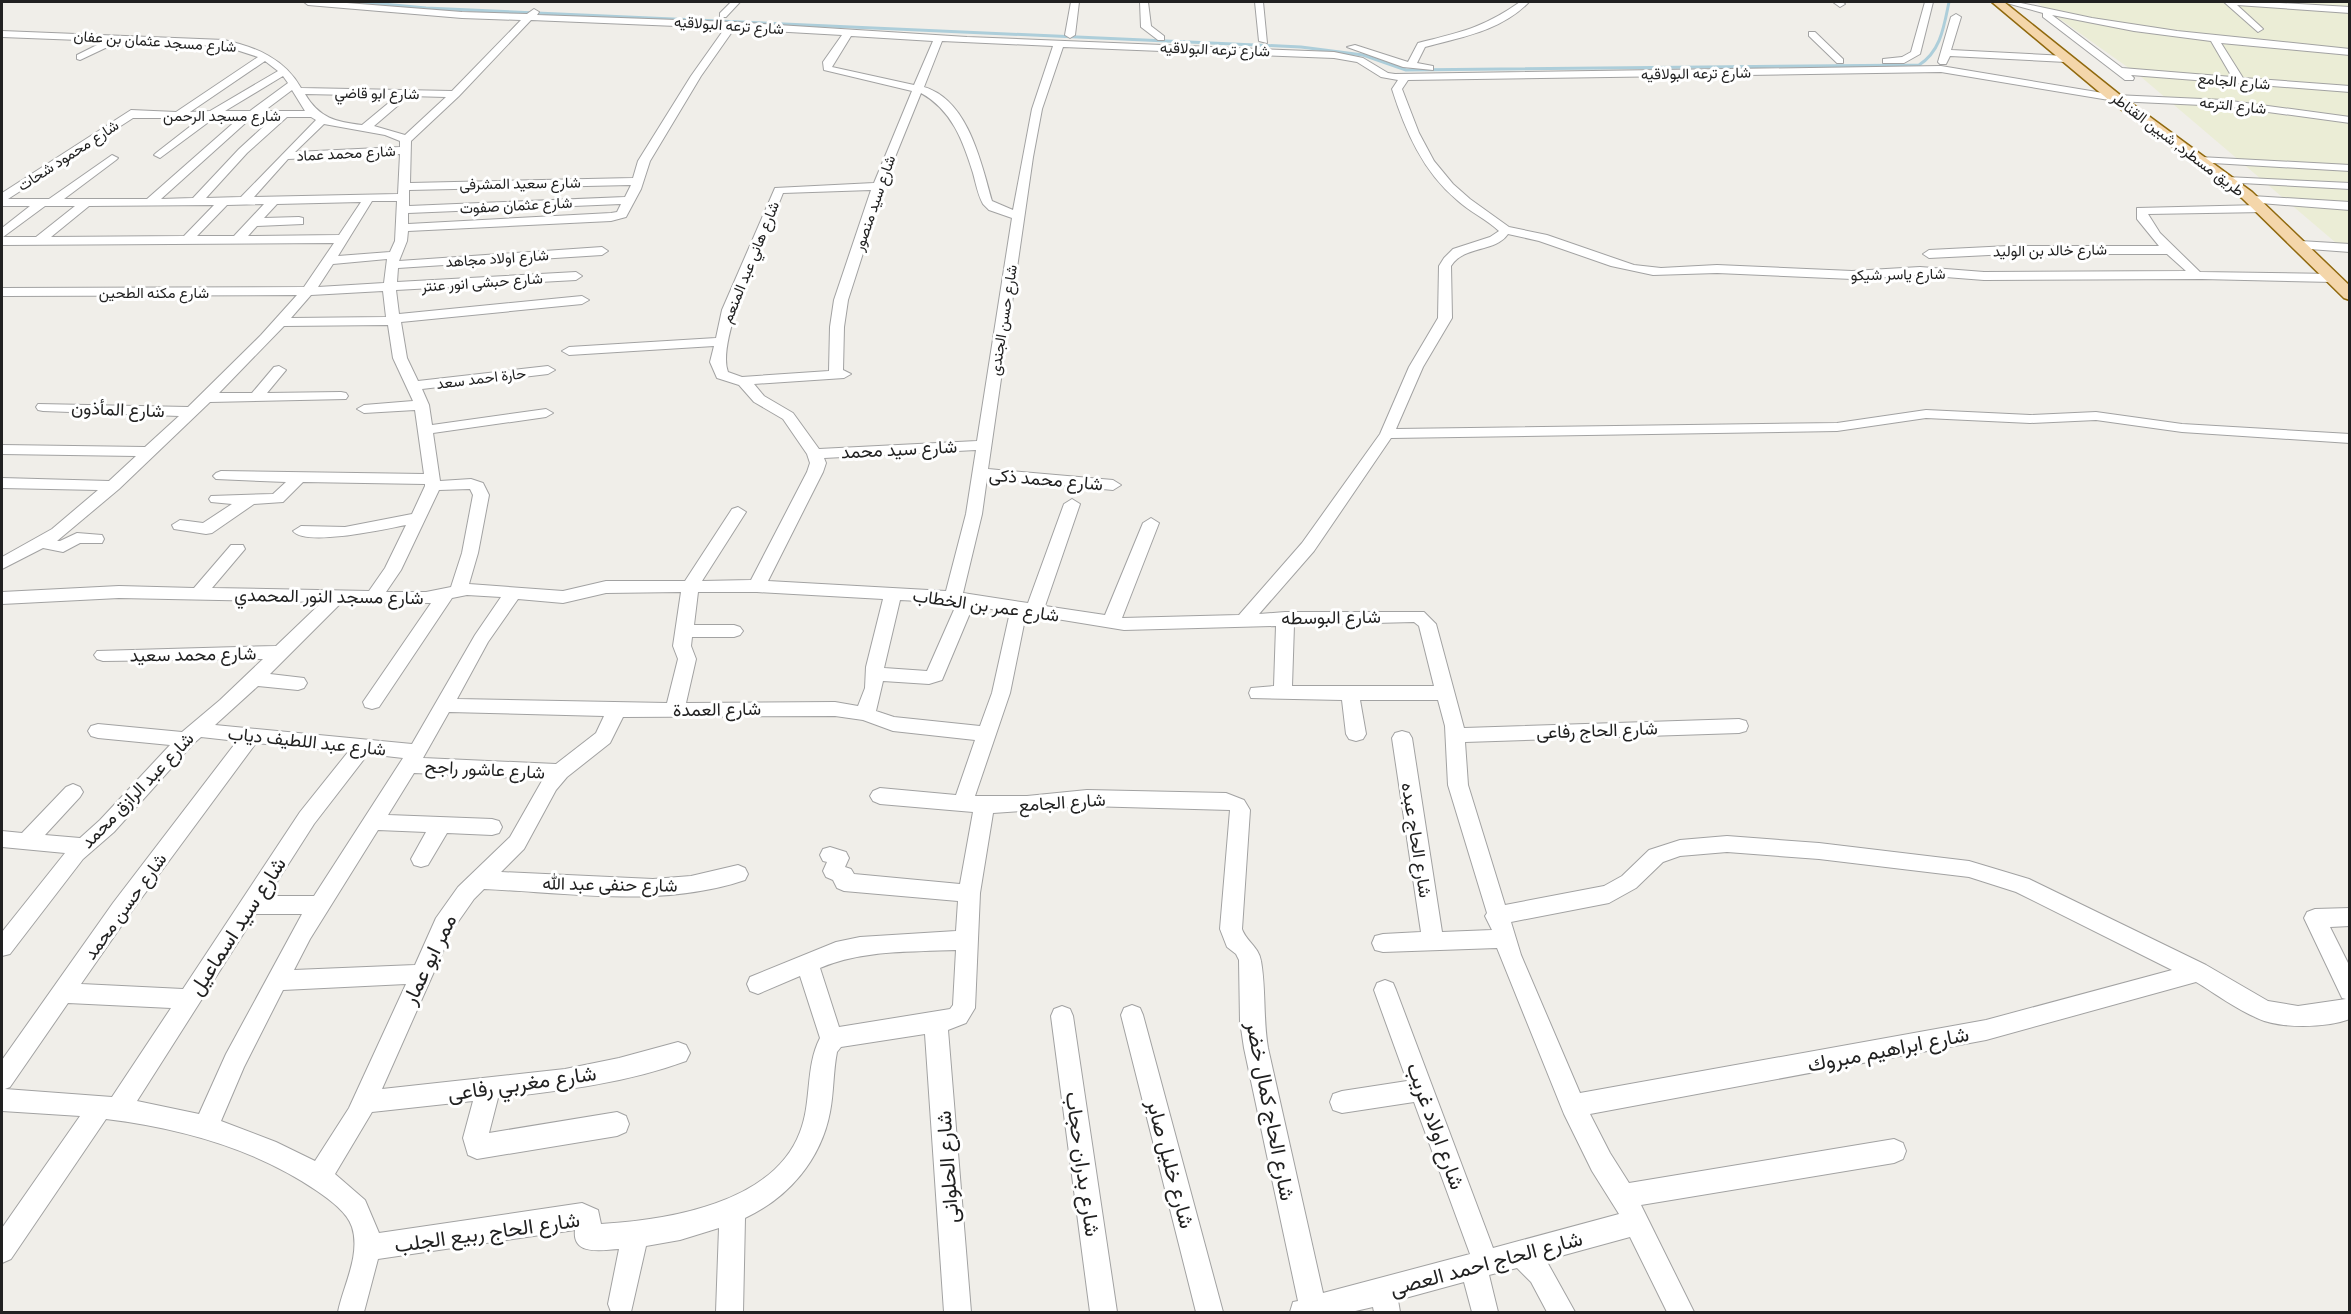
<svg xmlns="http://www.w3.org/2000/svg" width="2351" height="1314" font-family="'Archivo Narrow',Vazirmatn,sans-serif">
<style>
.farmland{fill:#ebedd6}
.lines{fill:none;stroke-linecap:round;stroke-linejoin:round}
.stream{stroke:#adceda;stroke-width:3}
.minor-casing{stroke:#a2a2a2;stroke-width:2}
.major-casing{stroke:#90690e;stroke-width:3}
.minor{fill:#fff;fill-rule:evenodd}
.major{fill:#f4d6aa;fill-rule:evenodd}
.labels{text-anchor:middle;dominant-baseline:central;stroke-width:6;stroke-linejoin:round;paint-order:stroke}
.far-street-label{font-size:15px;fill:#212121;stroke:#fff}
.street-label{font-size:18px;fill:#212121;stroke:#fff}
.near-street-label{font-size:21px;fill:#212121;stroke:#fff}
</style>
<rect width="100%" height="100%" fill="#f0eee9"/>
<path class="farmland" d="M2036 2H2349V254L2140 76Z"/>
<g class="lines">
<path class="stream" d="M361 2 426 8 1301 47 1363 55 1406 70 1919 65C1941 51 1944 26 1949 2"/>
<g class="minor-casing">
<path id="minor" d="M304 2H334L462 12 527 14 534 9 539 12 537 15 732 22 967 37 1334 52 1363 58 1388 73 1395 74 1941 66 2115 95 2224 100 2350 117V123L2224 106 2115 101 1941 72 1408 80 1402 89 1419 133 1434 161 1453 184 1470 199 1509 227 1547 235 1634 265 1661 268 1717 265 1852 271 1920 267 1984 272 2186 271 2167 254H2009L1929 258 1923 254 1929 250 2009 246H2159L2137 219V208L2261 205 2265 206V212L2148 214 2160 233 2200 272 2333 274 2339 278 2333 282 2202 279 1984 280 1920 275 1852 279 1717 273 1653 275 1611 266 1539 241 1508 234C1495 253 1464 245 1451 266L1452 318 1423 367 1396 429 1837 423 1926 410 2030 415 2096 412 2182 424 2350 434V443L2182 432 2096 420 2030 423 1926 418 1837 431 1391 438 1314 551 1259 614 1285 612H1424L1436 624 1464 728 1739 719 1746 721 1748 726 1746 731 1739 733 1465 742 1468 785 1505 905 1604 886 1622 876 1649 850 1680 840 1727 836 1819 843 1969 861 2029 879 2206 965 2268 1001 2298 1006 2346 999 2342 998 2304 918 2307 912 2315 909 2350 908V926L2330 927 2350 967V1019C2326 1028 2280 1029 2257 1018 2236 1009 2216 994 2196 982L1986 1040 1590 1114 1610 1153 1629 1183 1894 1139 1903 1143 1906 1151 1903 1159 1894 1163 1641 1205 1694 1312H1667L1630 1237 1546 1260 1575 1312H1547L1531 1282 1517 1268 1489 1275 1498 1312H1472L1464 1282 1398 1300 1400 1312H1374L1373 1307 1351 1312H1290L1293 1302 1298 1301 1244 1048 1240 1021 1239 960 1236 954 1227 947 1220 929 1230 810 1087 806 993 813 980 893 975 1008 966 1023 948 1030 971 1312H944L925 1034 841 1047 837 1052C833 1072 834 1092 830 1112 821 1160 788 1198 745 1218L743 1312H716L719 1228 680 1240 646 1246 631 1312H611L608 1304 619 1249C602 1250 572 1256 575 1230L378 1259 364 1312H338C343 1286 361 1255 352 1227 347 1212 330 1200 317 1191 256 1149 180 1128 106 1119L11 1259 2 1263V1228L80 1116 2 1111V1060L113 903 237 741 201 737 193 744 114 832 83 859 10 954 2 956V932L65 853 2 847V831L22 833 66 787 73 784 80 787 83 792 80 797 45 835 80 838 100 820 170 745 98 738 91 736 88 731 91 726 98 724 182 732 220 700 263 659 103 661 97 659 94 655 97 651 276 646 322 602 119 598 2 604V592L119 586 194 588 231 545H243L245 549 212 588 369 591 385 568 406 525C386 529 305 547 293 531L301 526 345 527 412 514 425 486V484L303 482 283 502 254 504 212 533 206 534 174 529 172 525 180 520 203 523 232 504 211 502 209 499 211 496 273 494 286 482 216 479 213 476 216 473 221 471 424 474 415 410 364 413 357 409 364 405 413 401 393 358 388 325 284 326 219 393H252L274 367 279 366 286 370 267 393 341 392 346 393 348 396 346 399 210 402 119 489 57 541H60L77 533 102 535 104 539 102 543H80L63 552 43 548 2 569V557L52 529 98 490 2 488V478L109 481 136 456 2 454V445L145 447 179 416 43 411 38 410 36 407 38 404 188 407 261 335 297 295 2 296V288L304 287 334 243 2 245V228L30 206H2V193L131 110 176 112 258 57 224 46 118 42 80 60 77 59V55L105 41 2 37V31L224 40C256 47 285 59 301 88L452 91 521 20 462 18 308 5ZM531 20 725 28 691 76 638 161 633 178 410 183 411 141 459 96ZM734 29 842 35 823 62 824 70 912 91 874 183 775 188 722 310 716 338 569 347 562 351 569 355 714 346 710 362 717 378 739 385 754 402 783 419 807 454 810 463 807 472 751 580 702 581 746 512 738 507 732 509 685 581H606L563 591 469 584 478 553 489 495 483 483 471 479 440 481 433 433 546 417 553 413 546 409 432 425 429 405 422 389 548 374 555 370 548 366 418 381 407 358 401 322 582 304 589 300 582 296 399 314 396 290 576 280 582 276 576 272 397 282 398 268 602 255 608 251 602 247 399 261 407 241 408 231 611 221 626 217 641 189 650 161 701 76ZM851 36 933 41 914 85 832 67ZM942 41 1053 46 1032 109 1013 210 992 201C981 162 968 100 924 87ZM1063 47 1334 58 1357 62 1381 77 1398 80 1392 89C1405 130 1423 172 1457 200 1470 212 1486 219 1499 231L1490 237 1453 249 1444 258 1439 266 1438 318 1409 367 1380 434 1302 543 1239 615 1122 618 1159 523 1151 518 1143 523 1105 615 1045 606 1080 504 1072 499 1064 504 1028 603 963 593 982 514 987 478 1113 490 1121 485 1113 480 988 469 1033 157 1042 109ZM265 61 278 71 210 111 190 112ZM283 76 288 83 250 111H225ZM292 90 305 111H264ZM921 93C952 110 963 141 973 173 976 184 978 195 983 204L989 210 1012 218 977 441 819 449 793 413 764 396 754 384 844 378 851 374 843 370 844 327 848 300 889 172ZM305 94 397 96 362 125C336 122 319 118 305 94ZM409 96 446 97 405 135 374 126ZM274 117 239 149 193 198 161 199 251 118ZM287 117H311L316 120 241 197 206 198 247 153ZM133 118H201L156 153 154 155 160 158 214 118H239L147 199H64L116 160 118 158 112 155 49 199H8ZM324 124 385 135 400 141V147L295 152ZM400 154 398 194 254 197 288 159ZM631 185 625 197 409 206V190ZM871 190 834 300 830 327 829 371 742 377 728 372C715 339 769 230 783 193ZM372 201H397L395 241 390 252 338 256ZM361 202 339 235 248 236 257 226 303 224V218L299 217 264 218 277 204ZM264 204 234 236H197L227 205ZM621 204 617 212 611 213 408 224V213ZM214 205 184 236 51 237 89 206ZM45 206H75L36 237H3ZM387 259 384 283 318 287 333 264ZM383 291 386 317 291 318 311 295ZM976 450 966 514 946 591 768 581 823 472 826 463 824 458ZM470 489 473 495 462 553 451 587 426 592H386L401 570 439 490ZM681 592 673 646 678 659 667 703 457 699 488 642 518 599 563 603 606 593ZM698 592H757L883 599 866 667 865 688 858 706 835 702 686 703 696 659 691 646 692 637H734L740 635 743 631 740 627 734 625H694ZM467 595 501 597 475 635 412 744 215 725 258 686 298 690 304 688 307 683 304 678 270 674 342 602 431 603 363 702 365 707 372 709 379 707 452 598ZM900 600 957 603 927 671 884 668ZM973 606 1010 612 992 693 980 726 894 717 876 711 883 681 929 684 942 680ZM1026 614 1124 630 1276 626 1274 686 1251 688 1249 693 1251 698 1342 700 1346 734 1349 739 1356 741 1363 739 1366 734 1360 700H1438L1445 726 1448 785 1487 913 1485 916 1492 930 1442 932 1412 738 1409 733 1402 731 1395 733 1392 738 1421 932 1383 934 1375 936 1372 943 1375 950 1383 952 1497 948 1564 1114 1592 1171 1619 1214 1493 1248 1396 990 1393 983 1385 980 1377 983 1374 990 1407 1081 1342 1091 1333 1094 1330 1102 1333 1110 1342 1113 1414 1102 1470 1254 1323 1293 1268 1048C1263 1019 1266 989 1261 961 1259 947 1246 941 1242 929L1250 810 1244 800 1226 793 1087 790 1027 796H975L1010 693ZM1414 622 1419 626 1434 686H1292L1294 625ZM449 712 604 716 596 733 556 764 423 758ZM835 716 863 720 893 731 975 740 956 795 880 788 873 791 870 796 873 801 880 804 973 812 960 884 854 874 851 869 845 867 849 858 846 852 830 847 823 849 820 855 823 861 827 862 823 871 826 877 833 880 837 888 844 891 958 901 956 931 860 937 836 942 750 977 747 984 750 991 758 994 800 976 820 1038C805 1067 812 1102 800 1132 773 1204 667 1220 601 1224L598 1210 582 1203 379 1233 365 1200 335 1174 372 1112 473 1101 463 1138 468 1155 477 1159 617 1136 626 1132 629 1124 626 1116 617 1112 489 1133 498 1098C561 1091 626 1083 686 1061L690 1053 686 1045 678 1042 619 1058 565 1069 382 1089 453 929 474 899 484 889C570 893 662 908 745 880L748 874 745 868 738 865 691 876 653 879 501 872 524 849 556 790 567 777 610 743 623 717ZM256 743 348 752 300 812 183 989 81 984 129 915ZM368 754 403 758 314 896H268L314 824ZM414 773 543 779 510 837 458 887 436 918 415 965 294 970 310 939 378 830 426 832 411 859 414 865 421 867 428 865 447 833 492 835 499 833 502 827 499 821 492 819 388 815ZM1727 852 1819 859 1969 877 2016 892 2172 970 1986 1020 1580 1093 1521 955 1511 922 1609 903 1636 888 1663 862 1680 856ZM256 914H302L226 1054 199 1114 137 1101ZM956 950 953 1005 950 1009 839 1027 820 968C862 950 910 952 956 950ZM406 984 349 1108 315 1161 276 1142 221 1121 244 1067 283 990ZM68 1003 171 1008 112 1097 5 1089 10 1087Z
M731 2H740L726 17H720V13Z
M1071 2H1079L1075 35 1070 38 1065 35Z
M1140 2H1148L1151 26 1164 36V40H1158L1141 27Z
M1255 2H1263L1267 43 1259 41Z
M1520 2H1529C1501 31 1462 37 1425 47L1417 63 1433 66V70L1403 67 1347 47 1355 45 1408 62 1418 43C1461 32 1483 28 1520 2Z
M1833 2H1842L1845 4 1840 7Z
M1925 2H1933L1920 54 1904 63H1883V59L1902 57 1911 52Z
M2003 2H2016L2092 18 2177 31 2350 49V55L2221 43 2243 78 2350 86V92L2131 75 2134 78 2133 80H2125L2043 17V13ZM2052 15 2134 31 2211 41 2232 77 2122 68Z
M2224 2H2262L2350 7V13L2237 5 2261 27 2263 29 2258 32Z
M1956 14 1961 17 1951 50 2066 56 2071 59 2066 62 1950 56 1946 64H1940L1938 62 1951 17Z
M1809 32H1815L1843 59V63H1837L1809 36Z
M2200 157 2350 165V171L2196 162 2194 160Z
M2227 177 2350 183V189L2223 182 2221 180Z
M2252 196 2350 202V210L2248 202 2246 200Z
M2300 241 2350 244V252L2296 248 2294 245Z
M1132 1005 1140 1008 1143 1015 1223 1312H1196L1121 1015 1124 1008Z
M1062 1006 1070 1009 1073 1016 1117 1312H1090L1051 1016 1054 1009Z"/>
</g>
<g class="major-casing">
<path id="major" d="M1992 2H2004L2120 95 2252 192 2350 286V300L2344 298 2242 198 2110 101Z"/>
</g>
<use href="#minor" class="minor"/>
<use href="#major" class="major"/>
</g>
<g class="labels">
<g class="far-street-label">
<text transform="translate(729 25) rotate(4)">شارع ترعه البولاقيه</text>
<text transform="translate(155 41) rotate(4)">شارع مسجد عثمان بن عفان</text>
<text transform="translate(1215 49) rotate(2)">شارع ترعه البولاقيه</text>
<text transform="translate(1696 73) rotate(-1)">شارع ترعه البولاقيه</text>
<text transform="translate(2234 81) rotate(5)">شارع الجامع</text>
<text transform="translate(377 93) rotate(1)">شارع ابو قاضي</text>
<text transform="translate(2233 105) rotate(6)">شارع الترعه</text>
<text x="222" y="115">شارع مسجد الرحمن</text>
<text transform="translate(2178 144) rotate(37)">طريق مسطرد, شبين القناطر</text>
<text transform="translate(346 153) rotate(-3)">شارع محمد عماد</text>
<text transform="translate(68 155) rotate(-33)">شارع محمود شحات</text>
<text transform="translate(520 183) rotate(-1)">شارع سعيد المشرفى</text>
<text transform="translate(874 203) rotate(-71)">شارع سيد منصور</text>
<text transform="translate(516 205) rotate(-3)">شارع عثمان صفوت</text>
<text transform="translate(2050 250) rotate(-1)">شارع خالد بن الوليد</text>
<text transform="translate(497 258) rotate(-4)">شارع اولاد مجاهد</text>
<text transform="translate(750 262) rotate(-68)">شارع هاني عبد المنعم</text>
<text transform="translate(1898 274) rotate(-1)">شارع ياسر شيكو</text>
<text transform="translate(482 282) rotate(-4)">شارع حبشى انور عنتر</text>
<text x="154" y="292">شارع مكنه الطحين</text>
<text transform="translate(1003 320) rotate(-81)">شارع حسن الجندى</text>
<text transform="translate(481 378) rotate(-7)">حارة احمد سعد</text>
</g>
<g class="street-label">
<text transform="translate(118 409) rotate(2)">شارع المأذون</text>
<text transform="translate(899 449) rotate(-3)">شارع سيد محمد</text>
<text transform="translate(1046 479) rotate(5)">شارع محمد ذكى</text>
<text transform="translate(329 596) rotate(1)">شارع مسجد النور المحمدي</text>
<text transform="translate(986 605) rotate(8)">شارع عمر بن الخطاب</text>
<text transform="translate(1331 617) rotate(-1)">شارع البوسطه</text>
<text transform="translate(193 654) rotate(-1)">شارع محمد سعيد</text>
<text transform="translate(717 709) rotate(-1)">شارع العمدة</text>
<text transform="translate(1597 730) rotate(-2)">شارع الحاج رفاعى</text>
<text transform="translate(307 741) rotate(6)">شارع عبد اللطيف دياب</text>
<text transform="translate(485 769) rotate(3)">شارع عاشور راجح</text>
<text transform="translate(137 790) rotate(-46)">شارع عبد الرازق محمد</text>
<text transform="translate(1062 802) rotate(-4)">شارع الجامع</text>
<text transform="translate(1417 840) rotate(81)">شارع الحاج عبده</text>
<text transform="translate(610 884) rotate(1)">شارع حنفى عبد الله</text>
<text transform="translate(125 906) rotate(-54)">شارع حسن محمد</text>
</g>
<g class="near-street-label">
<text transform="translate(237 926) rotate(-57)">شارع سيد اسماعيل</text>
<text transform="translate(429 959) rotate(-64)">ممر ابو عمار</text>
<text transform="translate(1888 1049) rotate(-11)">شارع ابراهيم مبروك</text>
<text transform="translate(522 1083) rotate(-8)">شارع مغربي رفاعى</text>
<text transform="translate(1271 1111) rotate(79)">شارع الحاج كمال خضر</text>
<text transform="translate(1436 1126) rotate(70)">شارع اولاد غريب</text>
<text transform="translate(1083 1164) rotate(82)">شارع بدران حجاب</text>
<text transform="translate(1171 1164) rotate(75)">شارع خليل صابر</text>
<text transform="translate(947 1167) rotate(-94)">شارع الحلوانى</text>
<text transform="translate(487 1232) rotate(-8)">شارع الحاج ربيع الجلب</text>
<text transform="translate(1486 1263) rotate(-15)">شارع الحاج احمد العصى</text>
</g>
</g>
<rect width="2351" height="1314" fill="none" stroke="#212121" stroke-width="6"/>
</svg>
